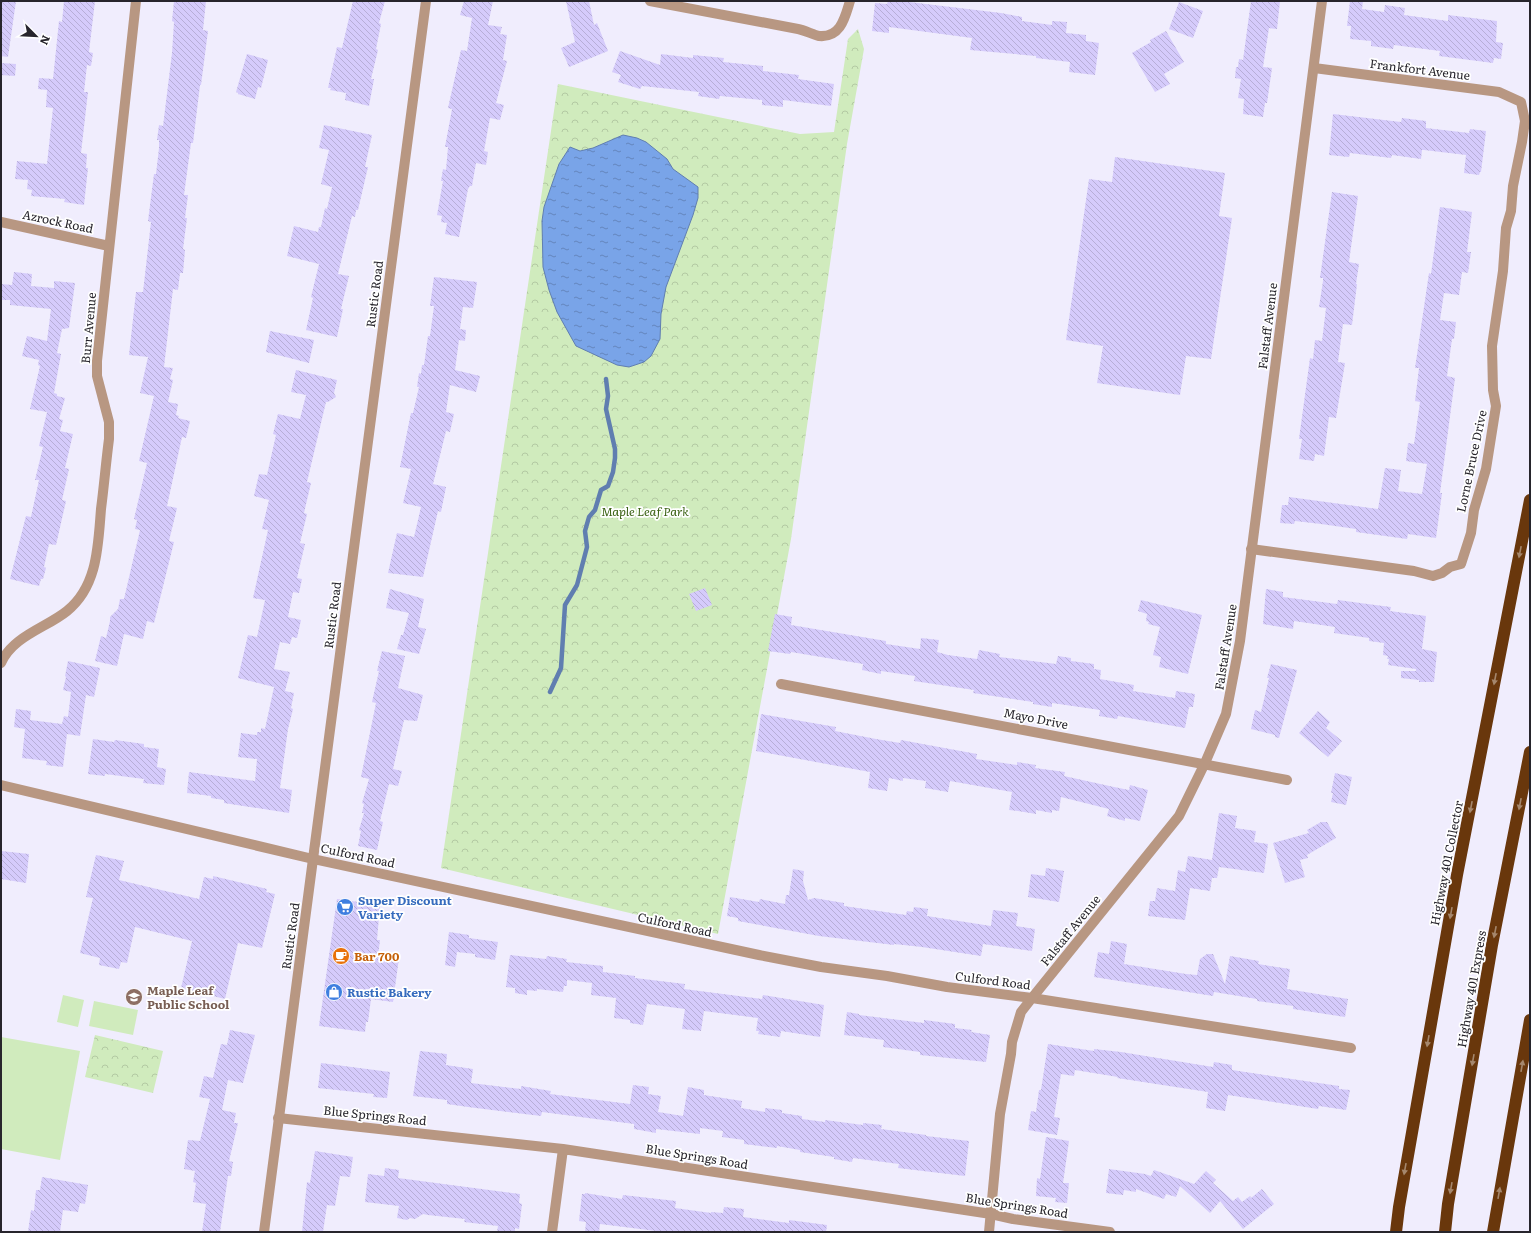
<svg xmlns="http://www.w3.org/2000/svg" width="1531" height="1233" font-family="Literata,serif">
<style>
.grass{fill:#d0ebbd}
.park{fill:url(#park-crowns)}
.water{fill:url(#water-ripples);stroke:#607eb0}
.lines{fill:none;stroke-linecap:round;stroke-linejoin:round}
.stream{stroke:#607eb0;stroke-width:4.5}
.building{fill:url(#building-back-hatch)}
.minor{stroke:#b89782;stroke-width:10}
.tertiary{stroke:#b89782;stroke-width:10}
.motorway{stroke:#69370c;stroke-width:12}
.oneway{fill:#a5876d}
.labels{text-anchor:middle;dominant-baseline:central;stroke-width:3.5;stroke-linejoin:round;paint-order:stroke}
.street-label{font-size:12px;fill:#27252c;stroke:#fff}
.park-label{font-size:12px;font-style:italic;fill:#3c6315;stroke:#fff}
.shop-label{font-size:12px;font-weight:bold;fill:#366cbe;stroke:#fff;text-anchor:start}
.food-label{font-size:12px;font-weight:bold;fill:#c56008;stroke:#fff;text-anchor:start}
.education-label{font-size:12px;font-weight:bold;fill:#785e54;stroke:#fff;text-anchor:start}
</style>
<defs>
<pattern id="park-crowns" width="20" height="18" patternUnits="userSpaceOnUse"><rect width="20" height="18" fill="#d0ebbd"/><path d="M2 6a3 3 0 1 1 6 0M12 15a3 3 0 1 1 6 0" fill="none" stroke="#b3c9a3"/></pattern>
<pattern id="water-ripples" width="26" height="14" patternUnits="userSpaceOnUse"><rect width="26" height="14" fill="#79a4e8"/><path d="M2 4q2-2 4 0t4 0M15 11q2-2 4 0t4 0" fill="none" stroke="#6385bc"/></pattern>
<pattern id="building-back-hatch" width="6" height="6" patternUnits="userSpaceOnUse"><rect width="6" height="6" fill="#d5cbfb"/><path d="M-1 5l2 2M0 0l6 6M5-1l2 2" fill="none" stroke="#b7aed7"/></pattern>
</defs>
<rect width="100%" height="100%" fill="#f0edfd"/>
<path class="grass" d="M63 995 84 1000 78 1027 57 1022Z
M94 1001 138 1010 133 1035 89 1026Z
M1 1037 80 1051 60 1160 1 1149Z"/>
<path class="park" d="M858 29 864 49 847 144 791 539 718 934 441 868 558 84 800 134 834 132 848 39Z
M95 1035 163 1051 153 1093 85 1077Z"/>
<path class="water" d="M623 135 637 138 646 142 667 159 673 169 698 187V198L693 215 666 287 661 314 660 339 651 356 644 362 629 367 617 365 576 346 557 312 549 290 543 267 542 221 544 207 559 164 570 147 580 151 593 148Z"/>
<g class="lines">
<path class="stream" d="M550 692 561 668 565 605 577 585 587 547 585 531 589 517 595 510 601 490 608 486 613 472 615 458V449L606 409 608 396 606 379"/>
</g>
<path class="building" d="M1 1H16L8 57 1 56Z
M64 1H95L89 52 93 53 91 66 87 65 84 92H88L81 153 87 154 86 168H88L84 205 64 202 65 199 31 196 32 190 27 189 28 180 15 179 17 161 47 164 53 108 46 107 47 90 38 89 39 78 53 79 59 21 62 22Z
M174 1H206L203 30 208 31 201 85H200L193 143H191L184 195H188L185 218H187L183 249 185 250 183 273H180L178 290 173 289 164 367 173 368 170 379 173 380 168 402 178 404 176 415 179 416 178 418 190 421 186 438 182 437 167 506 177 508 169 541 174 542 154 623 147 621 143 639 124 634 117 666 95 661 101 636 106 638 110 621V617L118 609 120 599H124L140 530 135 529 137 520 134 519 147 463 139 461 154 396 140 393 148 357 129 355 136 292H143L151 222 148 221 154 174H156L159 148V140H157L159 125 163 126 172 53 174 22 172 21Z
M353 1H385L379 23 381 24 376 49 378 50 371 79H374L369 106 345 100 346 93 330 90 331 88H328L337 47 342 48Z
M464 1H493L488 25 502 27 500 34 507 35 503 60 507 61 496 103 504 105 500 120 490 118 484 151 488 152 486 165 476 163 472 186H470L468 189 459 237 445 234 447 223 441 222 442 216 437 215 443 181H441L443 169 446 170 448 147H445L452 109 448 108 461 50 467 51 472 18 460 15Z
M566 1H589L594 25 597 23 608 51 569 67 561 48 575 42Z
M888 1H901L1001 13 1022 17V21L1052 25V21L1067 22 1066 33 1086 35V41L1099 43 1095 75 1069 72 1070 62 1036 58V56L970 50 972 38 889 27V33L872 31 875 3 887 4Z
M1251 1H1280L1277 29 1269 28 1263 67 1272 68 1267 103H1265L1263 117 1243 114 1244 99 1238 98 1241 79 1235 78 1236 67H1238L1239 59 1243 60Z
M1350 1H1363L1362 9 1384 12 1385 5 1405 8 1404 15 1448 21V15L1497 21 1496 42 1503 43 1501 59 1494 58 1493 63 1439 56 1440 51 1394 45 1393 49 1371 46V41L1350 39 1351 26H1347Z
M1179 2 1203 11 1193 38 1169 29Z
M1166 31 1184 62 1164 74 1170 84 1155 92 1132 53 1151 42 1150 40Z
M620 51 660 65 661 54 693 58V55L724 58 723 62 763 66V71L799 75 798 79 834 84 831 106 783 100V107L762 105V100L720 96 719 99 698 96 699 92 642 86 640 89 618 82 621 75 612 72Z
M247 54 268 60 261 88 258 87 255 99 238 94V93L236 92Z
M1 63 16 64 15 76 1 75Z
M1333 114 1401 122 1402 118 1426 121V128L1469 133 1470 129 1486 131 1481 172H1480L1479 175 1464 173 1466 155 1424 150H1422L1421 159 1392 155 1391 158 1350 153 1349 157 1329 155Z
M324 125 372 135 365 167H368L358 210H356L355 217 352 216 338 274 349 276 341 309H343L337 337 306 330 313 298 311 297 319 264 287 256 294 226 318 232 319 227H321L325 208 327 209 332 187 321 184 329 150 319 148Z
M1115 157 1225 173 1219 216 1232 218 1211 359 1186 356 1180 395 1097 383 1103 346 1066 340 1089 179 1112 182Z
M1332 192 1358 196 1349 262 1359 264 1356 284H1357L1352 325 1343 324 1338 362 1345 363 1336 418 1329 417 1324 456 1315 454 1314 461 1299 459 1302 439H1299L1310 358 1313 359 1315 340 1322 341 1326 308 1319 307 1323 281V278H1320Z
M1440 207 1472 212 1467 252H1471L1468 273 1462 272 1459 295 1444 293 1440 320 1456 322 1454 339H1452L1447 376 1455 378 1440 493H1442L1436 538 1408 534 1407 539 1356 532V529L1321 524 1295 521 1294 524 1280 523 1282 505H1288L1289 497 1378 509 1385 468 1401 470 1398 491 1422 494 1427 464 1406 461 1408 443 1414 444 1420 402 1415 401 1419 368H1415L1429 273 1431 274Z
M14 272 32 274 31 286 54 288V281L75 283 69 328 62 329 57 353 61 354 54 393 57 394V396L65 398 59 419 63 420 60 431 73 434 65 468 69 469 62 500 66 501 56 545 49 544 44 567 46 568 43 579H41L39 586 10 579 26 516 31 517 39 480H35L43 447 39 446 47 412 30 409 40 366 38 365 39 360 22 356 27 336 47 341 51 309 10 305V300H1V284L12 285Z
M434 277 477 282 473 308 463 307 460 329 466 330 465 341 459 340 455 370 480 376 476 392 450 385 446 412 454 414 450 432 446 431 433 484 446 487 441 512 438 511 423 577 388 573 397 533 414 537 421 507 403 503 411 469 400 467 411 413H413L419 387H417L419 373 421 374 422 365H424L428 336H430L434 306H430Z
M270 331 314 340 309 363 266 352Z
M296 370 337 380 334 393 336 397 328 402H326L307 482 311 483 304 513 307 514 300 543 305 544 297 578 302 579 299 593 293 592 288 617 301 620 297 638 292 637 290 644 280 642 274 669 290 672 285 691 294 693 291 708 293 709 288 729 280 788 292 790 289 813 224 803V800L211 798V796L187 793 189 772 255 781 257 759 238 757 241 733 257 735V732H261V728L265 729 274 687 238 678 248 635 257 637 265 600 253 598 268 530 262 529 269 500 254 496 259 474 267 475 276 435 273 434 278 414 300 419 306 395 291 392Z
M705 588 712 605 696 611 689 594Z
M390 589 424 599 418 627 426 629 419 654 397 649 401 635H403L409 613 386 608Z
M1266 589 1283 592V597L1337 604 1338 600 1375 605 1391 607 1390 611 1426 616 1422 649 1437 652 1434 682H1419V680L1401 678V671H1416V669L1388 665 1389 659H1387L1388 656 1383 655 1384 643 1369 641V638L1334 633 1335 627 1294 621 1293 629 1263 624Z
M1141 600 1202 615 1188 674 1159 667 1161 657 1153 655 1160 627 1148 624 1149 622 1146 621 1147 614 1138 611Z
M775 614 792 617 791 625 886 641V644L920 649 921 638 939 640 937 652 948 655 977 659 979 650 1000 654 999 657 1056 664 1058 656 1071 658V661L1094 664V669L1101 670 1100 679 1134 685 1133 691 1175 698 1176 691 1195 694 1193 707H1189L1185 728 1118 716 1117 719 1099 716 1100 710 1052 703V707L1033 704V702L973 693 974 690 914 681 915 676 881 671V674L862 670 863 664 791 652 790 654 768 651Z
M382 651 405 656 398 688 423 695 417 721 404 720 393 769 402 771 398 786 389 784 380 821 383 822 377 850 358 846 361 831 359 830 364 813H362L364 804 362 803 369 779 361 777 376 703 372 702 379 671H377Z
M68 661 100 668 94 697 86 695 80 736 67 734 63 767 46 765 47 761 22 758 25 729 14 727 16 709 31 711 30 720 62 724 64 716 68 717 71 692 63 690 66 677 65 676Z
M1271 664 1297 670 1279 738 1275 737V735L1251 729 1255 710 1261 712 1269 678H1267Z
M1318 711 1330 722 1326 728 1342 741 1328 757 1299 733Z
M761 714 836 727 835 731 876 739 900 743 901 740 977 754 976 759 1017 765V762L1036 765 1035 768 1065 772 1064 776 1114 787 1129 790 1130 785 1148 790 1140 821 1125 818V821L1107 816 1109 809 1061 797 1059 811 1052 810V813L1036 810V814L1018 811 1009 810 1012 792 950 781 948 792 925 788 926 781 903 778V781L889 778 887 791 868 788 870 772 756 751Z
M93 739 114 742 115 740 144 744V747L159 749 157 767 166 769 164 785 143 783 144 779 105 774V776L88 774Z
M1335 773 1352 777 1346 805 1331 802 1333 793H1331Z
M1219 813 1237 816 1235 828 1256 831 1254 842 1268 844 1264 873 1219 867 1217 878H1212L1210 891 1190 888 1185 920 1148 916 1150 901H1155L1157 888 1175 891 1178 870 1185 872 1188 856 1212 860Z
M1321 822H1327L1336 838 1307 855 1308 858 1300 860 1305 877 1285 883 1273 843 1309 833 1307 830Z
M1 851 29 854 26 883 1 879Z
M96 855 124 861 119 880 199 899 204 877 213 879V876L267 889 266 892 275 894 262 948 238 943 225 999 181 988 192 941 135 927 127 963 121 962 119 969 99 965 100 958 80 953 93 898 86 897Z
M1046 868 1064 871 1059 902 1028 897 1031 874 1045 876Z
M793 869 804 871 803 881 808 900 814 898 844 903V906L906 915 907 911 913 912 914 907 928 909 927 916 991 926 993 910 1018 913 1016 926 1035 929 1032 951 983 944 981 956 922 947 894 944V945L819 936 738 921V918L727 916 730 897 759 902 760 899 785 904 786 895H789Z
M337 899 380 905 377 940H380L378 956 399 958 393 1002 371 999 368 1022H366L365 1032 319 1026Z
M449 932 469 935V938L498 942 495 960 475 957V954L457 952 455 967 445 965Z
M1111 941 1127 944 1124 964 1186 974 1197 975 1200 959 1207 954H1213L1225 984 1230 956 1259 961 1258 964 1290 969 1287 989 1348 999 1345 1017 1293 1009V1006L1257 1001V999L1214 992 1213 996 1094 977 1098 952 1109 954Z
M510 955 546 959 547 956 567 959 566 962 603 966V972L635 976V978L685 984 684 989 762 999 763 995 824 1005 820 1037 781 1031 780 1037 758 1034 759 1031H756L758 1018 704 1011 701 1031 682 1029 685 1009 647 1004 643 1025 630 1023V1020L614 1018 616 998 591 995 592 983 567 980V986H564L563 992 537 989V991L527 990V995L515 993V988L506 987Z
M847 1012 859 1014V1015L924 1023V1020L955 1024V1028L972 1030 971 1032 990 1035 986 1062 920 1055V1052L883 1047 884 1040 844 1035Z
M230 1030 255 1035 243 1083 228 1080 222 1110 236 1113 234 1123H238L229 1161 233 1162 231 1176H228L220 1232H202L206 1204 193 1202 196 1183 193 1182 195 1171 184 1169 188 1140 200 1141 210 1099 199 1097 204 1076 213 1078 221 1044 227 1045Z
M1048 1044 1094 1051V1049L1121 1052 1213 1067 1214 1062 1232 1065V1070L1339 1086V1089L1350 1090 1346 1110 1319 1106 1318 1109 1228 1095 1225 1111 1206 1108 1208 1092 1117 1078 1118 1077 1075 1070 1074 1076 1061 1074 1054 1117 1060 1118 1057 1135 1028 1130 1031 1111 1036 1112 1039 1090H1041Z
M420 1051 447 1054 446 1065 473 1069 471 1083 521 1089V1086L551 1091 550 1094 630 1104 633 1085 649 1087 648 1094 661 1096 658 1112 683 1116 688 1087 704 1090V1095L742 1101 741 1108 765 1112V1108L782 1110V1113L802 1116V1119L825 1122V1120L863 1125V1123L882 1125 881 1129 926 1135V1136L969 1141 965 1176 898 1168 899 1164 853 1158 852 1162 834 1159V1157L800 1152V1150L777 1146V1148L744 1144V1140L722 1137 723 1131 700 1128V1134L656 1129V1133L634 1129V1124L542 1112 541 1116 468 1107 447 1104V1100L413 1096Z
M321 1063 390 1072 387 1098 373 1097 374 1094 318 1088Z
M1046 1137 1069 1141 1063 1183H1069L1067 1203 1055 1202 1056 1198 1036 1196 1037 1178 1040 1179Z
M315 1151 353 1157 350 1177 340 1176 335 1206 327 1205 323 1232H302L307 1182 310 1183Z
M385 1168 399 1170 398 1178 520 1194 519 1203 522 1204 519 1229 515 1228V1232H497L498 1226 464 1222 465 1219 428 1215 423 1214 415 1219 410 1218 407 1220 397 1218 399 1206 365 1202 368 1174 384 1176Z
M1109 1169 1145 1174 1151 1176 1154 1170 1194 1184 1206 1171 1216 1180 1213 1183 1233 1201 1238 1197 1242 1202 1250 1196 1251 1198 1262 1189 1274 1204 1243 1229 1220 1201 1210 1213 1180 1186 1176 1197 1166 1194 1164 1199 1136 1189V1192L1124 1190 1123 1195 1106 1193Z
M42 1177 88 1185 85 1204 80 1203 78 1212 63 1210 60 1232H28L31 1210 34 1211 36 1190H40Z
M585 1193 622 1199 623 1195 676 1201 675 1208 711 1213V1212L723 1213 724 1207 744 1209 743 1217 789 1223V1220L827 1225 826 1232H664L600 1224 599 1232H585L586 1222 579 1221 582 1194H585Z"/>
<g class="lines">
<path class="minor" d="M650 1 798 29C804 30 814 35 819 36 841 38 845 17 850 1
M1 222 109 246
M1251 549 1414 571 1433 576 1442 573 1450 567 1461 564 1471 533 1474 510 1486 469 1496 406 1493 390 1492 346 1503 271 1506 228 1511 211 1513 186 1522 142 1525 121 1521 102 1499 92 1314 68
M1 663C13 636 46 628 67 611 98 586 98 545 101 509 104 486 106 462 109 439V422L97 376V361L136 1
M781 684 1287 780
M313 859 426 1
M278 1118 563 1149 991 1214 1013 1219 1110 1232
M552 1232 563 1149
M989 1232 1000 1114 1011 1054 1012 1042 1021 1012 1032 998 1351 1048"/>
<path class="tertiary" d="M1 785 313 859 759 955 821 967 887 976 947 987 1032 998 1179 816 1205 763 1226 714 1240 641 1322 1
M264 1232 313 859"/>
<path class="motorway" d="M1396 1232 1399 1207 1457 875 1530 500
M1445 1232 1448 1204 1492 945 1530 752
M1493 1232 1530 1020"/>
</g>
<defs><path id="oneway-solid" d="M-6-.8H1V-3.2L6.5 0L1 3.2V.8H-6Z"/></defs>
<g class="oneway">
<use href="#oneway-solid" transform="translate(1520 552) rotate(101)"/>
<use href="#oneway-solid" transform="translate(1495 679) rotate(101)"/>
<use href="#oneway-solid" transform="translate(1520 804) rotate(101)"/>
<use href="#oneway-solid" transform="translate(1471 807) rotate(101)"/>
<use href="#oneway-solid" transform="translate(1451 913) rotate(100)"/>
<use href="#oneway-solid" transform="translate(1495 932) rotate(101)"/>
<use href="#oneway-solid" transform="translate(1428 1041) rotate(100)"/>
<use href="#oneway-solid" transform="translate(1473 1060) rotate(100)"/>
<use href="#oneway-solid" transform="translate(1522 1066) rotate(-80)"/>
<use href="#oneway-solid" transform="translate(1405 1169) rotate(100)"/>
<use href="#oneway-solid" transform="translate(1451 1188) rotate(100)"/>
<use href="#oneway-solid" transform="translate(1499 1193) rotate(-80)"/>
</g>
<defs>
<g id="supermarket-disc" transform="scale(0.9)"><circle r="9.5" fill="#3f7fe0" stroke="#fff"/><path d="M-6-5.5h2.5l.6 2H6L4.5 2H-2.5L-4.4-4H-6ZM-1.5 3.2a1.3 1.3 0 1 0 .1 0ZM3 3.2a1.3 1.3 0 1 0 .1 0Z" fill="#fff"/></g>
<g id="cafe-disc" transform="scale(0.9)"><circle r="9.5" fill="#e8710a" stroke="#fff"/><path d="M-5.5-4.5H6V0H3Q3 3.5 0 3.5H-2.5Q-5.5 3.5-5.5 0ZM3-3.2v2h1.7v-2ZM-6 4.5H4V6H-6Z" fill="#fff"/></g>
<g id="shop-disc" transform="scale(0.9)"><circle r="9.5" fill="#3f7fe0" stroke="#fff"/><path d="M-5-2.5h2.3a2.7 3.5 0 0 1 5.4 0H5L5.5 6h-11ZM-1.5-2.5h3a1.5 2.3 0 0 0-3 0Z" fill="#fff"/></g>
<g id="school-disc" transform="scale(0.9)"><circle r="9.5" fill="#8d6e63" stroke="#fff"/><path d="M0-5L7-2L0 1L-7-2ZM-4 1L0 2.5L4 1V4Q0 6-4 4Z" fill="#fff"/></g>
</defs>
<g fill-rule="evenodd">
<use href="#supermarket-disc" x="345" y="907"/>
<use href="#cafe-disc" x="341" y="956"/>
<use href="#shop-disc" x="334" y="992"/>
<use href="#school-disc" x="134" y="997"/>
</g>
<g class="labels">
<g class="street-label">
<text transform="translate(1420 69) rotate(7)">Frankfort Avenue</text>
<text transform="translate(58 221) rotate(12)">Azrock Road</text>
<text transform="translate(374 294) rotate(-83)">Rustic Road</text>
<text transform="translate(1267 326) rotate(-83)">Falstaff Avenue</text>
<text transform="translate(88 328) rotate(-85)">Burr Avenue</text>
<text transform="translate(1471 461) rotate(-78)">Lorne Bruce Drive</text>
<text transform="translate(332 615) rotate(-83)">Rustic Road</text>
<text transform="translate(1225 647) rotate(-81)">Falstaff Avenue</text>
<text transform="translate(1036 718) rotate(11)">Mayo Drive</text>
<text transform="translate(358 855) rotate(12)">Culford Road</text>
<text transform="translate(1446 863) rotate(-79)">Highway 401 Collector</text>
<text transform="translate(675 924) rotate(12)">Culford Road</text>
<text transform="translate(1070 930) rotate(-51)">Falstaff Avenue</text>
<text transform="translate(290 936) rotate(-82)">Rustic Road</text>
<text transform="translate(993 980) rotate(7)">Culford Road</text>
<text transform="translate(1471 989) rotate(-80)">Highway 401 Express</text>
<text transform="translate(375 1115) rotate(6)">Blue Springs Road</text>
<text transform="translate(697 1156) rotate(9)">Blue Springs Road</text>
<text transform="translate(1017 1205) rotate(9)">Blue Springs Road</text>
</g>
<g class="park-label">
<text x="645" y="511">Maple Leaf Park</text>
</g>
<g class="shop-label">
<text x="358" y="900">Super Discount<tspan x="358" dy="14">Variety</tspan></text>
<text x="347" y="992">Rustic Bakery</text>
</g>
<g class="food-label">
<text x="354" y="956">Bar 700</text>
</g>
<g class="education-label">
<text x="147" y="990">Maple Leaf<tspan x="147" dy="14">Public School</tspan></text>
</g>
</g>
<rect width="1531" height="1233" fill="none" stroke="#27252c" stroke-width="4"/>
<g transform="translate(36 36) rotate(114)" stroke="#ffffff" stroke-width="3" paint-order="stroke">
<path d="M0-3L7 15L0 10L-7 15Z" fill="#27252c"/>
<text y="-6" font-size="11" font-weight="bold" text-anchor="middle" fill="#27252c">N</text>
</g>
</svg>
